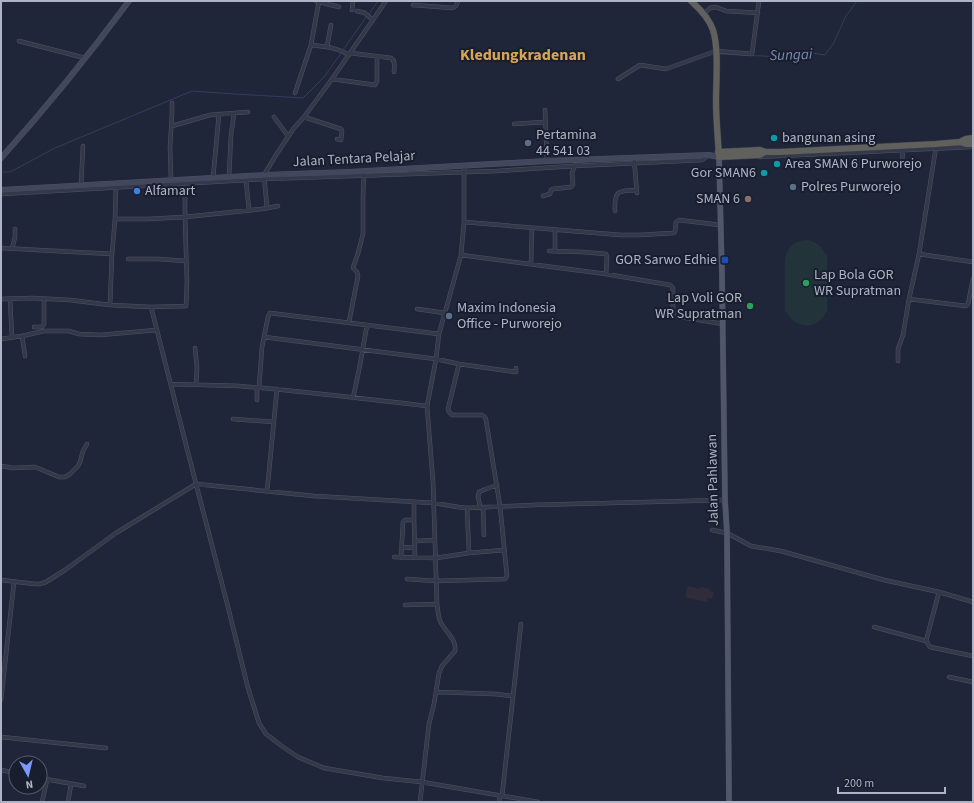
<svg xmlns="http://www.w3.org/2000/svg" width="974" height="803" font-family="'Source Sans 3',sans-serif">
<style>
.medical{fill:#302c3a}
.green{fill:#22333a}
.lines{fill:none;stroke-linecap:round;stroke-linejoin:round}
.stream{stroke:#313c5f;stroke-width:1}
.minor-casing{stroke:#4e5364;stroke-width:4.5}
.secondary-casing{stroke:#4e5364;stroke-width:6}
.primary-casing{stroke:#3d4253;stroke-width:6}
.trunk-casing{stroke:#3b4051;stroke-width:7}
.minor{stroke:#34394a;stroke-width:3.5}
.secondary{stroke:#41475d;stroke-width:5}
.primary{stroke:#51576a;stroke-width:5.5}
.trunk{stroke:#60605d;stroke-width:6}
.culture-dot{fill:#0f9aa8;stroke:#191e2e;stroke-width:1.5}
.service-dot{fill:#5c6f8a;stroke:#191e2e;stroke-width:1.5}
.shop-dot{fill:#3f7fe0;stroke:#191e2e;stroke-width:1.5}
.education-dot{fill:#8d6e63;stroke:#191e2e;stroke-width:1.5}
.transit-dot{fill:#1a4fb4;stroke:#191e2e;stroke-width:1.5}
.leisure-dot{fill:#2e9e5b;stroke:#191e2e;stroke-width:1.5}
.labels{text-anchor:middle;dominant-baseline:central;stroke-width:4;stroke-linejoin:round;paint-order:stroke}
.poi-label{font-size:14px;fill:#aeb3c6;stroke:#191e2e;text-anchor:start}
.street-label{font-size:14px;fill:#aeb3c6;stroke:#191e2e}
.water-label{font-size:15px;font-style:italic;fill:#7c8bb4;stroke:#191e2e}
.quarter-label{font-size:16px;font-weight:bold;fill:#d7a558;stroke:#191e2e}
</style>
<rect width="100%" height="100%" fill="#202639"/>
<path class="medical" d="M688 586 699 589 700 587 710 589 709 591 714 592 712 599 708 598 707 602 685 597Z"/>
<path class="green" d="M808 240C816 242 822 246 825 254H827V312H826C818 330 796 330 787 312H785V261C786 248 794 240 808 240Z"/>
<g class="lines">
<path class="stream" d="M369 14 378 1
M343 50 367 16
M719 54 784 57 805 52 825 55 833 44 846 16 857 1
M1 172H10L55 148 192 91 235 94 303 98 324 77 342 52"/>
<g class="minor-casing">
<path id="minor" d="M316 1 339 7
M413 5 453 8 456 6 458 1
M352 10 353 1
M357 11 365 13 367 15 373 20
M704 14 710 8 716 7 726 11 758 13
M19 41 85 58
M311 45C326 47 336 47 349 55
M327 47 331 25
M350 53 391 58C396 61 394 67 394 72
M332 79 375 85 377 81V57
M618 79 640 65 666 69 716 51 752 54 759 1
M295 93 311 45 319 1
M545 110 547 161
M274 117 288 136
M304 117 341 129 342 131 341 140 337 139
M514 124 545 122
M172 126 210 115 248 112
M759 157 970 147
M634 159 637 193
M902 162 903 149
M229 177 231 135 234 114
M213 178 219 114
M171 180 170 147 172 114V103
M246 181 249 210
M81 186 83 146
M1 194 264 179 497 171 574 166 702 160 709 155
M543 196 550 194 551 190 553 189 571 187 573 185 572 173 575 165
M267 208 264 175 276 155 294 128 304 117 332 79 386 1
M615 211C614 191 617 191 636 190
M115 219H148L185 217 262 209 278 206
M464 222 621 235H639L673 233 675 232 676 222 679 220 720 225
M555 230V251
M1 248 112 254
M12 249 15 237V229
M549 251 583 252 606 254 607 257 606 274
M919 254 973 262
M461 255 606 274 670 285 673 288V313L675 316 723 324
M128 259H158L186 261
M531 264 532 228
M1 299 32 298 70 300 110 305 151 307 186 306 187 282 185 217V182
M10 299 12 337
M909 299 966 306 968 304 973 279
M110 305 112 254 115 219 116 186
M151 307 196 484 227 603 248 688 259 723 266 734 283 747 298 757 324 768 383 778 422 782 538 802
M417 309 445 313
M349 322 358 276 357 272 353 268 358 253 363 234V197L364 174
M34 327H42L44 324V299
M22 336 25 356
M264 337 436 359 459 364 516 372V368
M1 339 22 336 44 331H69L79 334 100 335 157 330
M195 348 197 368 196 385
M898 361V349L903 335 909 299 919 254 936 147
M171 384C194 385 216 385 239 386 302 391 364 399 427 406
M259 388 262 347 268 317 270 313 439 334
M353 398 359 370 367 325
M257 400V388
M233 419 274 422
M1 466 13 468 35 467 59 477H65L70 474 78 466 80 462 83 451 87 444
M267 492 277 389
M480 507 478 496 479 492 486 489 497 485
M483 507 484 535
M467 508 469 553
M414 520 415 558
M712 530 727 533 751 546 781 551 884 580 939 592 973 602
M415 541 435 540
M402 547 415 548
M394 557 436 558 469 553 504 550
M401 558 403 522 405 520H414V502
M407 579 436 581 505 579 507 576 500 506 486 420 485 417 482 415H452L449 412 448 409 459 364
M1 580 35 584H40L46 582 65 570 116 533 196 484 314 496 434 503 458 507 467 508 533 505 725 500
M939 592 926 641 930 647 973 656
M405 605 437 604
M874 627 926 641
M949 677 973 682
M436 692 495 694 513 696
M1 700 14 582
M1 737 106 748
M1 770 16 773
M40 778 84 786
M502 796 521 624
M42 802 47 780
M68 802 71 784
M420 802 429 724 434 704 439 673 442 666 455 651C457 640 446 632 441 623 438 617 438 611 437 604L433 482 427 406 436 359 439 334 461 255 464 222V166
M499 802 500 795"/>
</g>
<g class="secondary-casing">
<path id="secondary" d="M1 158C46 108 89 55 129 1
M1 190 266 175 349 172 547 161 709 155 719 157"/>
</g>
<g class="primary-casing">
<path id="primary" d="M719 157 722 276 725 500 727 533 729 802"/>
</g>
<g class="trunk-casing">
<path id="trunk" d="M691 1C700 9 709 18 713 30 719 49 716 81 716 101 716 120 718 138 719 157L760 155 765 152
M960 142 966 144H973
M718 152 760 150 765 152H780L936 144 960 142 966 139 973 138"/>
</g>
<use href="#minor" class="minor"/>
<use href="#secondary" class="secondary"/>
<use href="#primary" class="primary"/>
<use href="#trunk" class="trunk"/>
</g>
<g class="culture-dot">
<circle cx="774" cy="138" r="4"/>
<circle cx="777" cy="164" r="4"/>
<circle cx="764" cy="173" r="4"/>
</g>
<g class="service-dot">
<circle cx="528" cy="143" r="4"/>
<circle cx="793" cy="187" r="4"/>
<circle cx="449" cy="316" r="4"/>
</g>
<circle class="shop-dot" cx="137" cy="191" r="4"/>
<circle class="education-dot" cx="748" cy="199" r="4"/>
<rect class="transit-dot" x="721" y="256" width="8" height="8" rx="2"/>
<g class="leisure-dot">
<circle cx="806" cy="283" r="4"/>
<circle cx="750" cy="306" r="4"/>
</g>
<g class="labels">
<g class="poi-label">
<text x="536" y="135">Pertamina<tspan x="536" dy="16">44 541 03</tspan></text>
<text x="782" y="138">bangunan asing</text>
<text x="785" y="164">Area SMAN 6 Purworejo</text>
<text x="756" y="173" text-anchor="end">Gor SMAN6</text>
<text x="801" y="187">Polres Purworejo</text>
<text x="145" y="191">Alfamart</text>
<text x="740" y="199" text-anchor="end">SMAN 6</text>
<text x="717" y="260" text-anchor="end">GOR Sarwo Edhie</text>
<text x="814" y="275">Lap Bola GOR<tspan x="814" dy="16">WR Supratman</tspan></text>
<text x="742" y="298" text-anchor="end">Lap Voli GOR<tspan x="742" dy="16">WR Supratman</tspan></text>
<text x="457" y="308">Maxim Indonesia<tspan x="457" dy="16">Office - Purworejo</tspan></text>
</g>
<g class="street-label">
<text transform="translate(354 159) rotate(-3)">Jalan Tentara Pelajar</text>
<text transform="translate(713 480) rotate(-91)">Jalan Pahlawan</text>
</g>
<g class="water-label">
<text transform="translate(791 55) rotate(-2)">Sungai</text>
</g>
<g class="quarter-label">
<text x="523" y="55">Kledungkradenan</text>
</g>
</g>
<rect width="974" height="803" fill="none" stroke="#aeb3c6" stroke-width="4"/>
<g transform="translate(28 775) rotate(172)"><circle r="19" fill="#191e2e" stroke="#555a6b"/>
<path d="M0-3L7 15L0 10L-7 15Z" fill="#7d98fc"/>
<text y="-6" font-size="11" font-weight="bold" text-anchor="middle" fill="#aeb3c6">N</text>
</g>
<path d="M838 787v6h107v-6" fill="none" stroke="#aeb3c6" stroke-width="2"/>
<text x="844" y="787" font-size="12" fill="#aeb3c6" stroke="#191e2e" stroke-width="3" paint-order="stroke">200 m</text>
</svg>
